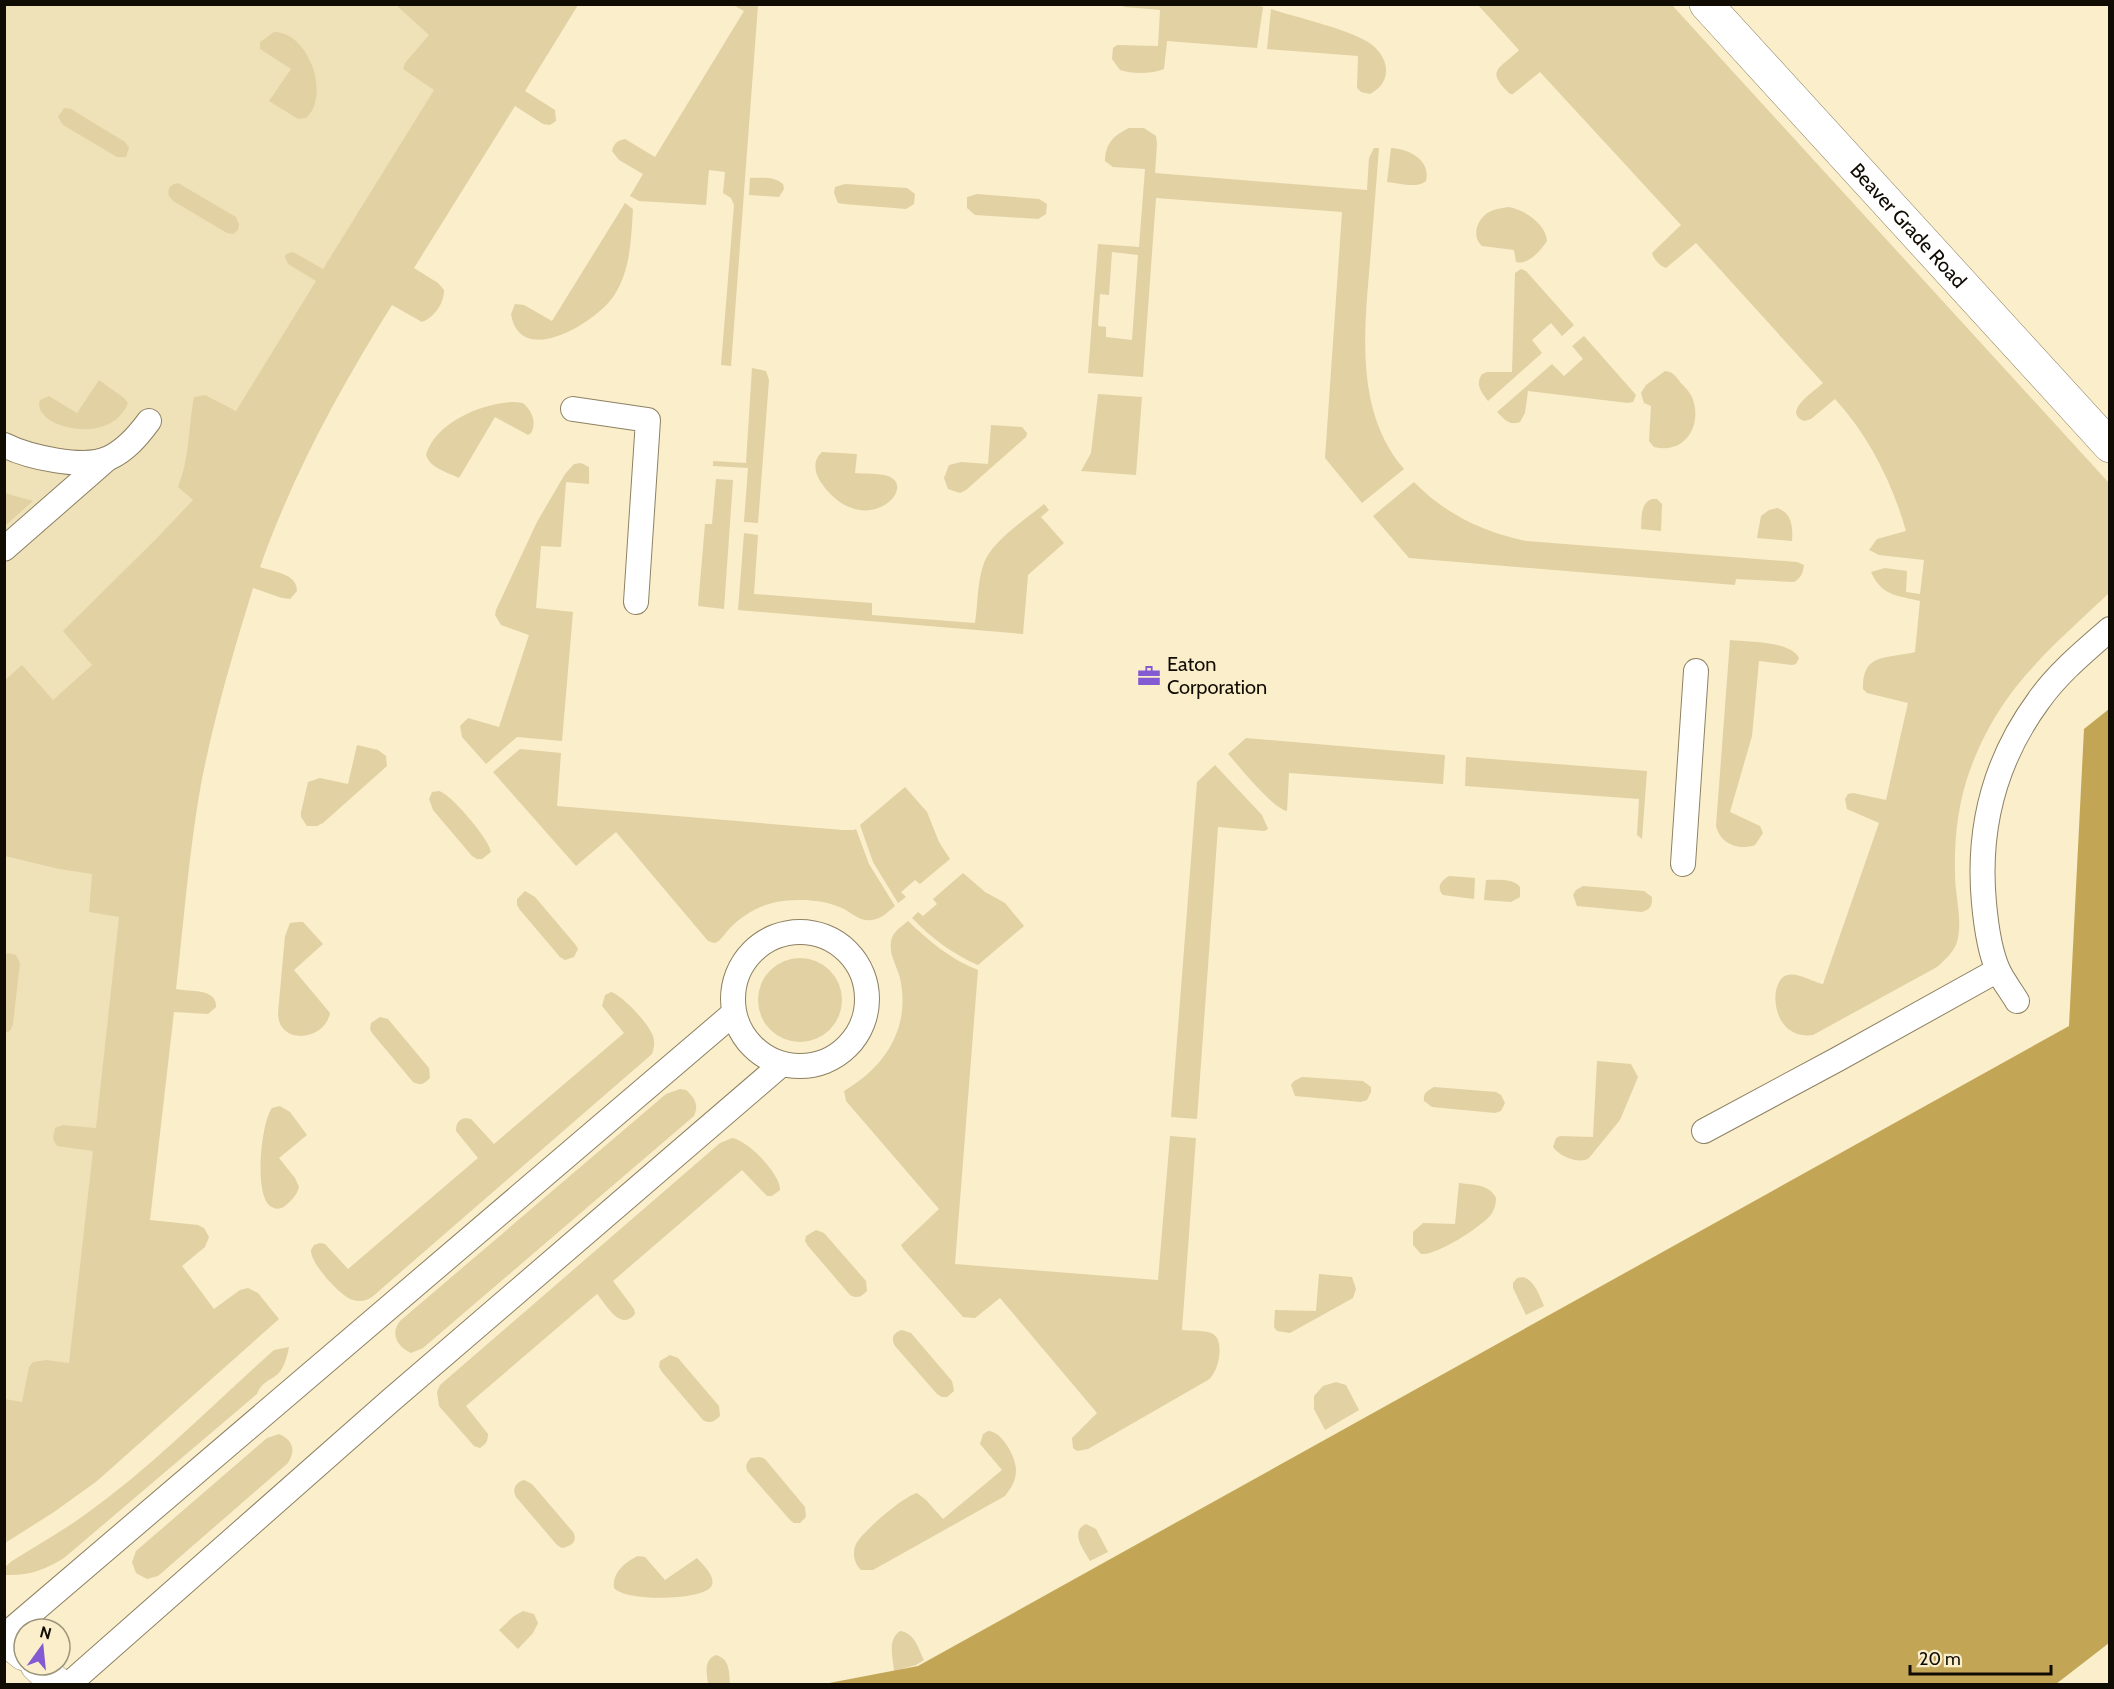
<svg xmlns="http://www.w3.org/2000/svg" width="2114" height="1689" font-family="Cabin,sans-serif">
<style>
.built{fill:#f0e2b8}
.green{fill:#e2d1a3;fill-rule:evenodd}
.forest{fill:#c2a656}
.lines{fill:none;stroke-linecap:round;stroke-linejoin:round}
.lane-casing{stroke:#8d8162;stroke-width:26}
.secondary-casing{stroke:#8d8162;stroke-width:34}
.lane{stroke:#fff;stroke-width:24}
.secondary{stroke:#fff;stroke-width:33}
.labels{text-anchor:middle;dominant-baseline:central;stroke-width:4.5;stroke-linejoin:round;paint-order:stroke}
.street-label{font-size:20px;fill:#100c03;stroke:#faeecb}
.poi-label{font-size:20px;fill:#100c03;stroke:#faeecb;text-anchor:start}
</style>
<rect width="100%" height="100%" fill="#faeecb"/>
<path class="built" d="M5 5H515L239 506 84 1451 5 1471Z"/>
<path class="green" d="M1254 4 1263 7 1257 48 1167 41 1164 69C1152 74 1132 74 1120 70L1112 59 1113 48 1117 45 1158 46 1160 10 1125 7 1119 5Z
M396 5H578L525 91 555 110 556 121 550 125 543 124 515 106 414 268 438 283 444 290C444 303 435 317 422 322L392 305C340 388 293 474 260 567 273 572 297 573 297 591L290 599 282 598 253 588C233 653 214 717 201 784 189 851 184 920 176 989 190 992 217 988 216 1007L208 1014 174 1012 150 1220 198 1225 204 1228 209 1237 205 1247 182 1266 214 1309 240 1290 248 1288 258 1293 279 1319 97 1481 54 1512 5 1543V1399L22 1402 29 1367 33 1362 46 1360 69 1363 93 1151 57 1146 53 1139 55 1128 63 1125 96 1128 119 917 89 912 92 874 59 869 5 856V680L22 665 53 700 92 665 63 631 156 539 193 500 178 487C190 458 188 428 194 397L205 395 236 411 316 281 288 264 285 257 286 254 292 252 295 253 323 269 434 90 403 69 405 63 429 35Z
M733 5H758L731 366 721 365 734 205 731 198 723 193 725 172 709 170 706 205 639 201 630 196 643 174 619 160 612 151C614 143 617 141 625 139L655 157 744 11Z
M1478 5H1672L2109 483V593C2049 650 2000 688 1970 770 1958 802 1954 840 1955 874 1955 895 1962 917 1958 938 1956 950 1946 959 1937 967L1813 1035C1771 1041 1767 981 1787 975 1797 972 1813 982 1823 984L1879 823 1847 809 1845 799 1848 794 1853 793 1886 800 1908 703 1867 693 1863 689C1862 652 1888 659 1915 652L1920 601C1896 595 1882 596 1871 572L1885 568 1907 571 1906 592 1920 594 1924 560 1879 555 1869 550 1877 539 1906 531C1892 482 1869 436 1835 399L1811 419 1804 421C1781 412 1815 391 1823 383L1696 243 1666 268C1660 266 1654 260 1652 253L1654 251 1681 225 1540 72 1513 94H1510C1484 70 1500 69 1519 50Z
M1271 9C1298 18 1345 28 1368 42 1378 48 1387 60 1386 72 1385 83 1379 89 1370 94L1361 92 1357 88 1358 56 1267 49Z
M274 32C309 32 331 96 306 118L298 119 269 101 291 69 260 49V42Z
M64 108 71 109 125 142 129 148 126 157H117L63 125 58 117Z
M1129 128H1144L1156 136 1157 144 1155 173 1367 190 1369 158 1374 148H1379C1376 186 1373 224 1370 262 1364 332 1355 412 1404 469L1362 503 1325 458 1342 212 1156 198 1143 377 1088 373 1098 244 1139 247 1145 169 1113 167 1105 161C1105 144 1114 135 1129 128ZM1112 252 1138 255 1132 340 1106 337V327L1098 326 1100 294 1109 295Z
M1391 148C1408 149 1431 159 1426 181 1417 189 1399 183 1387 182Z
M750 178C761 178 774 176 783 184L784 189 779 197 749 195Z
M178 183 236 217 239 224 238 230 233 234 227 233 173 201 169 196C167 188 170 185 178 183Z
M845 184 907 188 915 194 914 204 906 209 844 204 838 203 834 193 835 187Z
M977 194 1039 199 1047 204 1046 214 1038 219 975 215 967 208V197Z
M625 203 633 209C631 238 631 268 615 294 599 321 520 370 511 314L515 304 524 305 552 321Z
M1509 207C1525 210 1546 224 1547 241 1540 251 1529 265 1516 262L1514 250 1482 246C1471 236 1477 219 1489 212 1495 209 1502 208 1509 207Z
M1521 269 1526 271 1574 325 1562 336 1551 323 1532 340 1542 353 1488 401C1481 391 1475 385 1482 374L1487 372H1512L1515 273Z
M1584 336 1636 395 1633 402 1628 403 1528 391 1525 413 1520 422C1509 426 1504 419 1497 412L1552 364 1564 376 1583 359 1572 346Z
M752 368 766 371 769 380 758 523 744 522 748 468 713 466V461L746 463Z
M1665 371C1673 372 1676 376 1680 382 1684 386 1689 391 1692 397 1703 424 1686 455 1654 447L1649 441 1651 406 1644 403 1641 393 1646 385Z
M99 380 124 398 128 403C111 448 30 427 40 400L49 396 77 413Z
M1098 394 1142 397 1136 475 1081 471 1091 453Z
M515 402 523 403C532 411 537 422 531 433L528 435 495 417 459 478C447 472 430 468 426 455 435 422 484 402 515 402Z
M991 425 1022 427 1027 433 1026 437 966 490 960 493 948 489 944 478 949 465 961 462 988 464Z
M822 452 857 454 855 473C865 474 878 473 888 476 920 488 862 544 820 481 814 471 813 460 822 452Z
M581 463 589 467V484L566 482 561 547 541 546 536 608 573 612 562 741 517 737 486 764 462 737 460 726 468 718 499 727 529 635 501 625 495 615 496 610 537 522 565 474 574 464Z
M716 479 733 480 724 609 698 606 705 524H712Z
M1414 482C1445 514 1483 532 1526 541L1797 562 1804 565C1803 573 1801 578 1794 582L1736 579 1735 585 1409 558 1373 516Z
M5 493 33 501 5 526H4Z
M1652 499H1657L1662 504 1661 531 1641 529C1642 518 1640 503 1652 499Z
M1044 504 1049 510 1041 517 1064 543 1028 575 1023 634 738 610 744 533 758 535 754 594 872 603V615L975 623C978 604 977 582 984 563 992 541 1026 519 1044 504Z
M1777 508C1792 513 1793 527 1792 541L1757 538 1761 516 1769 510Z
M1730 640C1748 642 1791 641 1799 658L1796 664 1792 665 1759 661 1752 736 1730 812 1760 826 1763 833 1755 845C1739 851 1720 844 1716 826Z
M1246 738 1445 755 1443 784 1289 773 1287 811C1271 807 1241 768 1228 754Z
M357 745 378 750 386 756 387 766 323 823 317 826H307L301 817V812L308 782 320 778 348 784Z
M520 749 561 753 557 806 843 830H854L856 829 869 864 895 906C888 912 881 919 872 920 860 922 852 913 842 908 823 900 803 899 783 901 763 903 744 914 730 928 726 932 721 940 717 942 714 944 712 942 708 941L616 832 576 866 493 772Z
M1466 757 1647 771 1642 839 1637 835 1639 799 1465 786Z
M1215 765 1262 815 1268 829 1264 831 1218 827 1197 1119 1171 1117 1197 782Z
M905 787 927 812 939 842 950 859 920 884 915 880 901 892 906 897 898 903 873 862 860 825Z
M439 791C451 794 490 840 491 852L482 859H477L472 856 433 810 429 799 432 792Z
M963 873 985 892 1005 903 1024 926 978 965C954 955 930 937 912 918L918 912 923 916 937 904 933 899Z
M1449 876 1475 878 1474 899 1443 895C1436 887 1441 881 1449 876Z
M1486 880C1497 880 1513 878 1520 887V897L1511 902 1484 900Z
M1583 886 1644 891 1652 897C1652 906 1651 909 1642 912L1577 906 1573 895 1576 890Z
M525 891 535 897 575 944 578 949 574 957 565 960 560 957 520 910 517 905V899Z
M908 921C928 940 951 960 978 970L955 1264 1158 1280 1170 1136 1196 1138 1182 1330C1191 1331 1203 1330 1211 1333 1226 1338 1219 1373 1208 1380L1088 1449 1077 1451 1073 1448 1072 1438 1097 1413 1000 1298 975 1318 963 1317 904 1250 901 1245 939 1209 846 1101 844 1091C885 1067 911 1028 900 978 897 966 889 955 891 942 892 932 901 927 908 921Z
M298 922H303L323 944 294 970 330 1013C325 1041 278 1046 278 1013L285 936 290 923Z
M8 953 16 955 20 963 13 1024 10 1031 5 1033 4 955Z
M758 1000a42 42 0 1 1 84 0a42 42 0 1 1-84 0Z
M611 992C622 995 649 1024 653 1036 655 1042 654 1048 652 1054L372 1297C366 1301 360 1302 353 1300 341 1297 310 1263 311 1250L314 1245 320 1243 325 1244 348 1269 478 1158 456 1131C456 1121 461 1116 471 1119L494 1144 624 1033 602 1006 605 995Z
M380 1017 388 1019 429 1068 430 1078C424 1084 421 1086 413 1082L372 1033 370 1029 371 1023Z
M1597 1061 1631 1064 1638 1077 1620 1120 1589 1158C1579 1165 1559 1156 1553 1147L1556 1138 1560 1136 1593 1137Z
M1302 1077 1363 1081 1371 1087V1092L1367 1100 1361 1102 1295 1096 1291 1085 1294 1081Z
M1434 1087 1496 1092 1501 1095 1505 1103 1501 1111 1495 1113 1432 1107 1424 1101C1423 1093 1427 1091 1434 1087Z
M680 1089 686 1090C695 1098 699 1105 694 1116L423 1348 411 1353C397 1347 390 1333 400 1321L666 1094Z
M280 1106 290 1112 307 1135 279 1158 295 1178 299 1187C297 1195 291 1201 285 1206 281 1209 276 1210 272 1207 253 1199 261 1122 272 1108Z
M732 1138C748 1140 781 1175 780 1190L772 1196H767L742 1170 613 1281 634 1309 635 1314C620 1332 606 1304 597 1294L466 1406 488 1434C488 1441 486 1444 480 1448L474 1446 439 1406 437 1392 440 1385 720 1143Z
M1459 1183C1474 1185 1489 1184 1496 1198 1496 1205 1494 1211 1490 1216 1479 1228 1436 1256 1421 1254L1413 1245V1232L1423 1223 1455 1224Z
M816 1230 824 1233 866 1281 867 1291C861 1297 857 1299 850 1295L808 1246 805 1241 806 1236Z
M1319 1274 1352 1277 1356 1289 1353 1298 1290 1333 1277 1331 1274 1327 1275 1310 1316 1311Z
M1523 1277C1535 1281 1539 1295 1544 1306L1526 1315 1513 1288V1283L1517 1278Z
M902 1330 911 1333 952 1381 954 1391 947 1397H942L937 1394 895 1346C890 1338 894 1332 902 1330Z
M289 1347C287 1357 284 1371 274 1377 266 1382 261 1384 257 1394L64 1558C45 1570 28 1576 5 1575V1567L12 1561C37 1545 63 1531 86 1514 154 1465 212 1405 274 1350Z
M670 1355 678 1358 719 1406 720 1416C714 1422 710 1424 703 1420L662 1372 659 1367 660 1361Z
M1336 1382 1346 1385 1359 1410 1325 1430 1314 1409V1396L1323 1386Z
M988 1431C1002 1431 1016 1457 1016 1470 1016 1481 1011 1488 1005 1496L873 1570H861C854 1563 852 1553 856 1544 862 1532 904 1496 917 1493L926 1500 943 1519 1002 1470 980 1444 983 1434Z
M279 1434C293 1440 296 1450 288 1463L158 1576 147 1579 136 1573 132 1562 136 1551 267 1438Z
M760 1457 765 1459 805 1507 806 1517 800 1523H794L790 1520 748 1472C745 1466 746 1463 751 1458Z
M524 1480 532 1484 573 1532C578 1541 572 1546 562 1548L557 1545 516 1497C512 1489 515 1483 524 1480Z
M1086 1524 1096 1529 1108 1552 1090 1561C1084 1550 1069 1532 1086 1524Z
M638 1556 645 1557 665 1580 697 1558C703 1565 715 1575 712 1585 707 1601 625 1602 614 1588 612 1573 625 1562 638 1556Z
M523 1611 534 1614 538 1623 533 1633 518 1649 499 1630 514 1616Z
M900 1631C915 1633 918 1648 924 1660L916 1665 894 1671C893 1657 887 1640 900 1631Z
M716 1655C730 1659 729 1672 730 1684H708C707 1673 703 1660 716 1655Z"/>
<path class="forest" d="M2109 709V1643L2056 1684H824L918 1666 2069 1026 2084 729Z"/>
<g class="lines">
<g class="lane-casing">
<path id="lane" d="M573 409 648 420 636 602
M4 445C28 457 85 470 109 458 126 450 138 436 149 421
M4 549 107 459
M1683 864 1696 671
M733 999a67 67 0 1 1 134 0a67 67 0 1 1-134 0Z
M2017 1001C2011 991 2003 981 1998 970 1989 950 1986 925 1984 903 1977 828 1994 761 2039 700 2058 673 2085 651 2110 629
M1704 1131 1838 1059 1998 970
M4 1636 734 1013
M69 1684 390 1401 782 1064"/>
</g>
<g class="secondary-casing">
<g id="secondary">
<path id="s1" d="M1706 4 2110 446"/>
<path d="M4 1638 24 1654"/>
<path d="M37 1665 57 1684"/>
</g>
</g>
<use href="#lane" class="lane"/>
<use href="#secondary" class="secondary"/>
</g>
<defs>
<g id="office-bare" transform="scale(1.8)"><path d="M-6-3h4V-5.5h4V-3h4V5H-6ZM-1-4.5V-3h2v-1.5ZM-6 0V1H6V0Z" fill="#845ad3" stroke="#faeecb" stroke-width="2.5" paint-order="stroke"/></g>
</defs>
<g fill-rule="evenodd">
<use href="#office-bare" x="1149" y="676"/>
</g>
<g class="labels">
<g class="street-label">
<text stroke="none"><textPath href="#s1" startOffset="300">Beaver Grade Road</textPath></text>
</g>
<g class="poi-label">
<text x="1167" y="664">Eaton<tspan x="1167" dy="23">Corporation</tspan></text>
</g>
</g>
<rect width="2114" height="1689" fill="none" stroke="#100c03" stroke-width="12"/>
<g transform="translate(42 1647) rotate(15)"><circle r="28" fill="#faeecb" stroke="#9c947b" stroke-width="1.5"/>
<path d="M0-4.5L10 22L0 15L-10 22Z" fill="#845ad3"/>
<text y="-9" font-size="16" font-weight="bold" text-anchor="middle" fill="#100c03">N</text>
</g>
<path d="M1910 1665v9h141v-9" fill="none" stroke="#100c03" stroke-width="3"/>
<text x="1919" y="1665" font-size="18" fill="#100c03" stroke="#faeecb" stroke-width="4.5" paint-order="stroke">20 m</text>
</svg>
